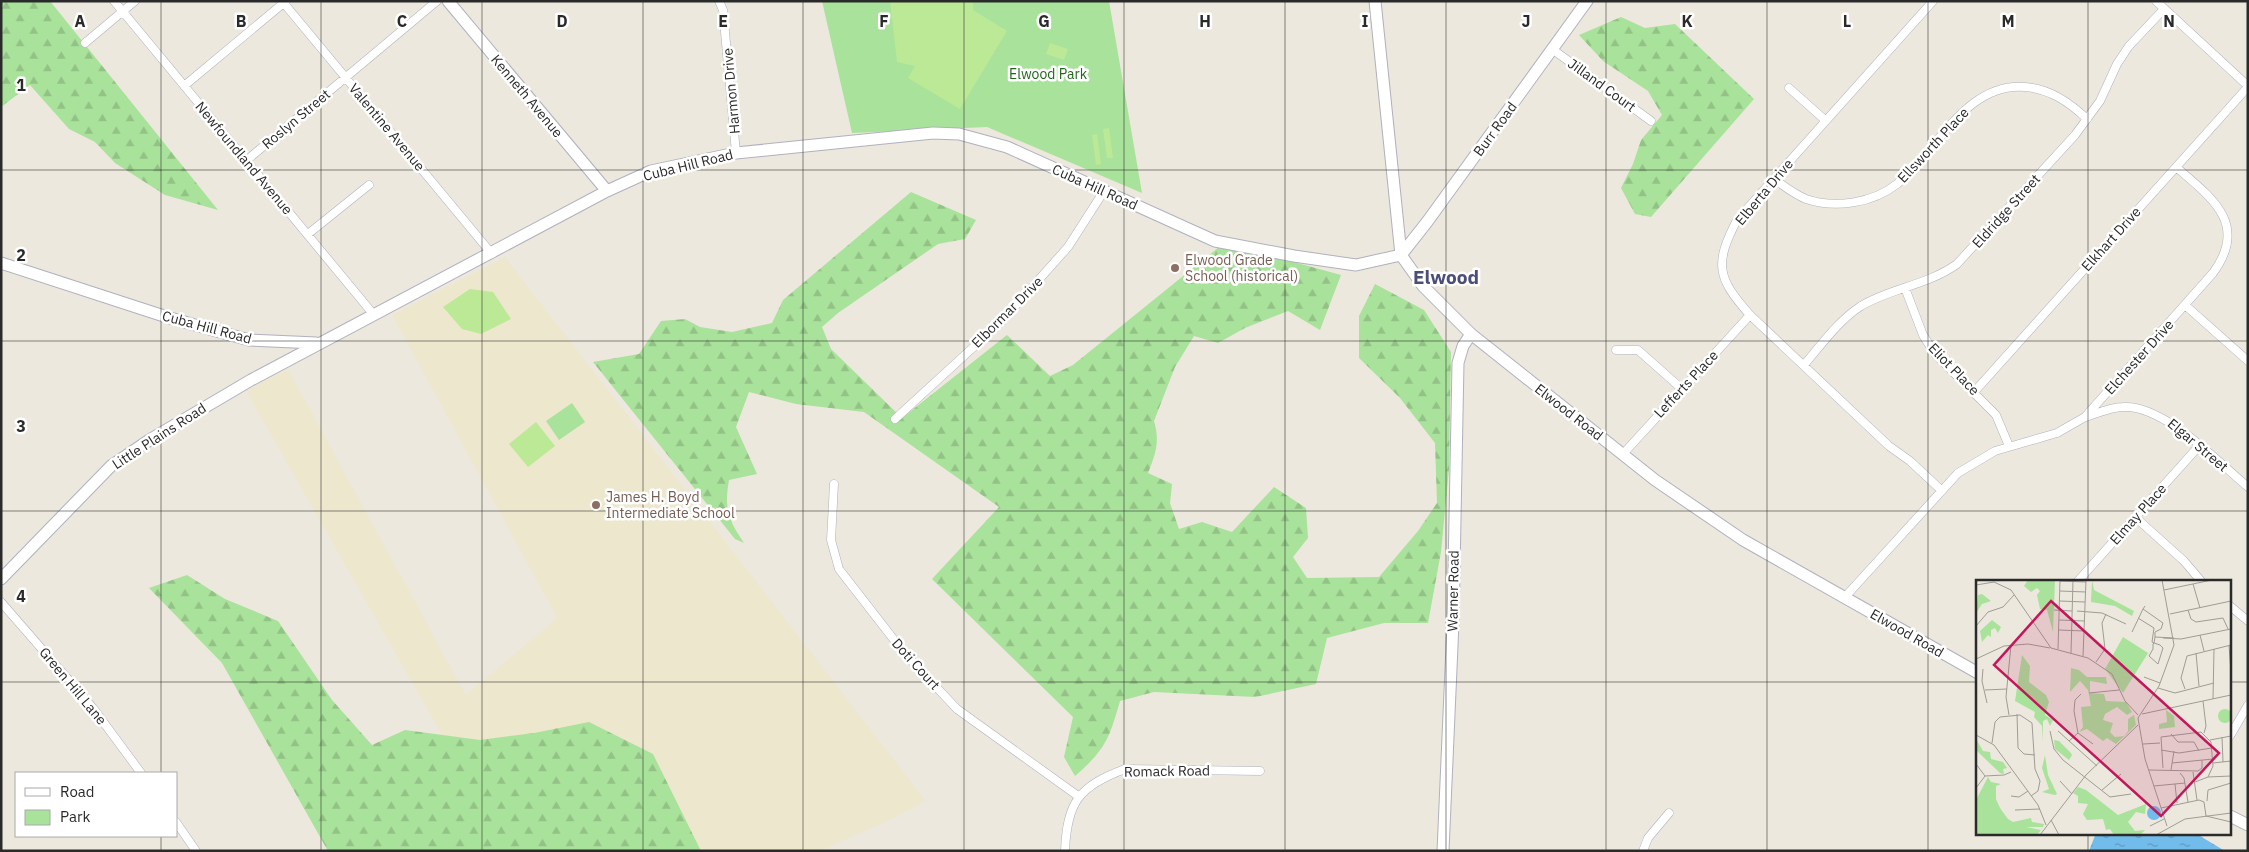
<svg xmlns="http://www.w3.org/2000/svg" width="2249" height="852" font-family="'IBM Plex Sans',sans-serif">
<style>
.education{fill:#ede7cd}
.forest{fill:url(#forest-firs)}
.park{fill:#a9e29a}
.pitch{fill:#bbe996}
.water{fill:url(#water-ripples)}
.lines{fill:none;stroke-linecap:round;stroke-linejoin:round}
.street-casing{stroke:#b0b1be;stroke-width:9}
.secondary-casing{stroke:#b0b1be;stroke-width:13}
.street{stroke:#fff;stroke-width:8}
.secondary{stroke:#fff;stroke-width:11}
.grid{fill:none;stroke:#2a2a2a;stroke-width:1;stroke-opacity:0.55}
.education-dot{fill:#8d6e63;stroke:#fff;stroke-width:2}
.labels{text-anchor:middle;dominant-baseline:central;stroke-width:5;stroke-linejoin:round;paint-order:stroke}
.park-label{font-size:14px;fill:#21661c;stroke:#fff}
.street-label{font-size:14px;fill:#2a2a2a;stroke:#fff}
.education-label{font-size:14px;fill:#785e54;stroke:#fff;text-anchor:start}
.district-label{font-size:19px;font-weight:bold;fill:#4c4e7a;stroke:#fff}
.inset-road{fill:none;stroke:#9e9c95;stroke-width:1}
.view{fill:#c2185b;fill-opacity:0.15;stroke:#c2185b;stroke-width:2.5}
.inset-edge{fill:none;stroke:#2a2a2a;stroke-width:2.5}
.grid-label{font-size:16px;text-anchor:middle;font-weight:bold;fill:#2a2a2a;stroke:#fff;stroke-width:5;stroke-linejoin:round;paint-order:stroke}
</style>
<defs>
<pattern id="forest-firs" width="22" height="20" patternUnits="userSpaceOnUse" patternTransform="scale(1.25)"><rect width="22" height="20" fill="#a9e29a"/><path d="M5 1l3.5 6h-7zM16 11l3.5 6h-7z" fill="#92c285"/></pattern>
<pattern id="water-ripples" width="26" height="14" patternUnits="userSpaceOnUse" patternTransform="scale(1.25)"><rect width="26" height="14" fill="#72bcec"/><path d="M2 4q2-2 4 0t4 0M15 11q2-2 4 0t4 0" fill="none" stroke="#5e99bf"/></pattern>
</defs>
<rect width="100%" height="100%" fill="#ece8dd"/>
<path class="education" d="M505 257 926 801 886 822 819 851H508L246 391 288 369 466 695 557 618 392 315Z"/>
<path class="forest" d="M1 1H50L218 210 165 195 115 163 95 142 69 129 30 85 1 107Z
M1621 17 1645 28 1675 24 1754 99 1651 217 1635 214 1621 188 1633 164 1641 140 1662 115 1648 91 1603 61 1579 35Z
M911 192 976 220 965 239 938 244 838 313 822 327 831 349 902 418 1007 335 1050 376 1073 365 1224 243 1341 275 1320 330 1288 311 1245 328 1218 343 1194 336 1175 367 1154 421C1160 441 1156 453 1148 473L1172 484 1170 503 1179 529 1202 522 1232 532 1274 487 1306 508 1308 538 1293 557 1307 578 1379 577 1418 531 1437 503 1435 443 1400 398 1359 358V316L1375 284 1424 310 1451 352 1449 469 1441 552 1428 623H1384L1327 638 1316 684 1255 697 1154 692 1120 701C1109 739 1106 749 1075 776L1064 757 1073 717 932 579 999 507 864 412 796 404 749 392 736 427 757 474 729 480C724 509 728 519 744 543L735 539 593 362 639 354 661 321 685 319 700 327 732 332 772 323 783 300Z
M187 575 225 599 278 621 332 700 372 745 405 730 480 740 534 733 589 722 653 754 701 851H328L222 663 149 588Z"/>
<path class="park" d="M822 1H1109L1142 193 987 127 852 133Z
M572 403 585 422 559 440 546 421Z"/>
<path class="pitch" d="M890 1H973V10L1007 31 960 109 908 78 915 66 897 62Z
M1050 43 1068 49 1064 60 1046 54Z
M1109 128 1113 158H1107L1103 129Z
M1097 134 1101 164 1096 165 1092 135Z
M470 289 493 292 511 319 481 334 462 329 443 307Z
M536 422 555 446 528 467 509 444Z"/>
<path class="water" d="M2096 833H2195L2225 851H2089Z"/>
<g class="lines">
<g class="street-casing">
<path id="street" d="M114 1 374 315
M282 1 492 254
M719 1 723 10 736 153
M1933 1 1737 220C1714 264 1717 278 1750 315L1889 446 1910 461 1941 490
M2156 1 2248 86
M85 43 135 1
M1552 49 1651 121
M184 86 286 1
M1789 88 1825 120
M247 160 437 1
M1774 179C1784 186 1794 194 1806 199 1835 209 1873 203 1897 184 1937 152 1965 82 2025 87 2050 89 2069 102 2087 119
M308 234 369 185
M1905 288 1923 335 1935 354 1996 415 2009 446
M2185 305 2248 361
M1616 350H1638L1682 389
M1804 365C1821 345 1839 320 1861 306 1891 288 1928 285 1957 264L2075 135 2100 101 2117 64 2129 46 2164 9
M1975 391 2248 87
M2086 417C2098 413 2111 407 2123 407 2163 404 2218 462 2248 487
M895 419 1002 321 1068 247 1104 191
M1623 454 1750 315
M834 484 831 540 839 569 905 654 957 709 1078 796
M2135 517 2184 561 2201 581
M2078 581 2199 446
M1845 597 1958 473 1995 451 2057 433 2085 417 2213 273C2249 224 2212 198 2176 167
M1 602 93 708 141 773
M2230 606 2248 621
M2230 736 2248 705
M176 822 196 851
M1065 851C1067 802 1079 786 1125 769L1260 771
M1643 851 1648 838 1669 813"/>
</g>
<g class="secondary-casing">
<path id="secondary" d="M448 1 607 191
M1375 1 1401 255 1423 286 1471 334 1655 480 1743 540 1978 673
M1 263 170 318 249 340 316 343
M1 579 111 466 151 439 251 380 607 191 651 171 736 153 933 133 959 134 1007 147 1215 241 1294 256 1356 265 1401 255 1427 222 1587 1
M2230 816 2248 825
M1443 851 1453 623 1458 363 1463 346 1471 334"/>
</g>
<use href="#street" class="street"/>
<use href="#secondary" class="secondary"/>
</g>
<path class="grid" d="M161 1V773M321 1V851M482 1V851M643 1V851M803 1V851M964 1V851M1124 1V851M1285 1V851M1446 1V851M1606 1V851M1767 1V851M1928 1V851M2088 1V581M1 170H2248M1 341H2248M1 511H2248M1 682H1978M2230 682H2248M2088 833V851M161 836V851"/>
<g class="education-dot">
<circle cx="1175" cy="268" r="5"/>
<circle cx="596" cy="505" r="5"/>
</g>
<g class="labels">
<g class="park-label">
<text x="1048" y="74">Elwood Park</text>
</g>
<g class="street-label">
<text transform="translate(1602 85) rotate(36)">Jilland Court</text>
<text transform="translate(731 91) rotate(-95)">Harmon Drive</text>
<text transform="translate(527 96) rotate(50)">Kenneth Avenue</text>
<text transform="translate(296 119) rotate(-40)">Roslyn Street</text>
<text transform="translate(387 127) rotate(50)">Valentine Avenue</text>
<text transform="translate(1495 129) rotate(-54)">Burr Road</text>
<text transform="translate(1933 145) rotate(-47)">Ellsworth Place</text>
<text transform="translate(244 158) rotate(50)">Newfoundland Avenue</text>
<text transform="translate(688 165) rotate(-14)">Cuba Hill Road</text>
<text transform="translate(1095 187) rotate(24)">Cuba Hill Road</text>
<text transform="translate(1764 192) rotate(-50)">Elberta Drive</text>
<text transform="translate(2006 211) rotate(-48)">Eldridge Street</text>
<text transform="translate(2111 239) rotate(-48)">Elkhart Drive</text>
<text transform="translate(1007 312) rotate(-45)">Elbormar Drive</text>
<text transform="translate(207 327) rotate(15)">Cuba Hill Road</text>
<text transform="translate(2139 357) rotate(-48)">Elchester Drive</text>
<text transform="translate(1954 369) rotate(46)">Eliot Place</text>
<text transform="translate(1686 384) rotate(-47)">Lefferts Place</text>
<text transform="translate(1569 412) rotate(38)">Elwood Road</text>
<text transform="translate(159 436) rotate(-33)">Little Plains Road</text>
<text transform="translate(2198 445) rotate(40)">Elgar Street</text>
<text transform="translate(2138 514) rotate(-48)">Elmay Place</text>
<text transform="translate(1453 591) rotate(-89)">Warner Road</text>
<text transform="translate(1907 633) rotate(30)">Elwood Road</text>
<text transform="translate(916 664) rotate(48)">Doti Court</text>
<text transform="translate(73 686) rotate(50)">Green Hill Lane</text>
<text transform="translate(1167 771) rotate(-1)">Romack Road</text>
</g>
<g class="education-label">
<text x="1185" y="260">Elwood Grade<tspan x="1185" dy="16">School (historical)</tspan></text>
<text x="606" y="497">James H. Boyd<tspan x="606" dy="16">Intermediate School</tspan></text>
</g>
<g class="district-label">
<text x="1446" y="277">Elwood</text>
</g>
</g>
<g transform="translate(1976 580)">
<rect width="255" height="255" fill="#ece8dd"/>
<path d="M52 0H79L77 52 71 30 64 29 61 15 64 11 61 8 55 12 48 6ZM116 0 118 10 158 31 156 36 139 26 115 22ZM6 14 15 21 6 24 0 33 2 15ZM16 40 25 47 22 53 19 48 15 50V57L12 55 6 62 4 51ZM46 75 54 86 53 102 70 115 73 122 69 135 77 140 74 146 71 139 67 141V162L66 146 58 137 59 132 39 121ZM95 88 103 90 111 97H130L131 104 114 101V113L128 114 130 121 150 122 156 132 151 135 141 127 129 134 127 140 137 143 134 152 139 157 148 156 152 151V139L158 135 160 145 140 164 131 158 127 161 111 149 103 152 107 147 105 127 115 126 112 110 104 101 94 112ZM242 136a7 7 0 1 1 14 0a7 7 0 1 1-14 0ZM190 130 198 136 199 147 183 149V144L191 142ZM0 159 7 171 14 172 15 179 27 182 31 188 27 189 28 194 24 193 1 171ZM78 160 83 161 94 172 96 175 93 180 79 169ZM69 175 72 195 81 214 79 215 66 212 73 209 66 188ZM12 197 15 202 25 204 20 206V223L32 239 37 242 55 238 56 242 68 244 67 247H50L65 250 61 255H0L1 218ZM102 207 110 210 142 235 170 224 169 234 160 232 152 242 159 251 169 250 164 255H138L134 249 130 250 127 239 111 240 107 234 112 224 102 223V216L97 213Z" fill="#a9e29a"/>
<path d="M147 57 172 73 147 113 129 89ZM13 204 30 241 31 252 57 250 63 255H0V225Z" fill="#a9e29a"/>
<path d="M171 233a7 7 0 1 1 14 0a7 7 0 1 1-14 0Z" fill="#72bcec"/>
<path class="inset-road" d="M186 0 198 65 183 106 162 138 169 179 191 246M84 1 110 2M217 4 224 28M0 5 18 2 35 10 75 68 112 78 136 94 149 121 162 135M188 10 236 0M84 11 110 12M84 21 109 22M78 30 96 31M212 30 215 39 220 42 247 38 252 49M101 31 126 33 150 44M194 34 255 21M162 38 178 48 176 62 178 63 184 65 187 68 182 84 173 76 177 69V64L178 63 179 57V52L185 49 187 43 167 29 169 26M83 40 109 41M0 46 12 32 27 27 38 15M83 50 108 51M156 52 167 29M224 55 228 71M179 57 198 58M187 58 205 59 255 49M253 65 255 92M82 69 84 0M95 73 97 0M220 73 223 106M107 76 110 0M0 79 28 66 52 64 74 68M120 82 129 69 126 43 130 34M7 89 6 101 11 123M168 97 184 103M182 108 199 113 238 103M209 109 205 98 211 76 255 65M9 110 31 109M113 113 143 110M237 119 238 69M227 121 230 146 228 153M41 134 42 168 48 174 59 175M166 134 255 115M33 135 30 117 35 65M74 151 78 169 87 180 134 217 155 214M82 151 121 186M102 153 98 131 99 120 105 114M195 154 202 162H218L223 171M0 155 18 165 62 225 70 245M246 157 247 182M234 160 255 156M93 161 102 153 117 164M16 163 19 142 24 137 44 135 56 143 59 189 64 201 62 211 55 216M167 164 184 163M185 170 203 173 236 168M196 183 237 179M237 183 255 181M0 184 9 196M187 188 185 157 225 152 235 162 237 186 232 197 219 202M173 190 222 191 226 188V180M195 190 198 171M217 192 221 220M204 193 208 198 212 222M232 197 255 196M84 201 96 214M199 204 201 223M178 206 209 203M0 208 9 196 28 195 35 192M126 210 145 194M35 216 43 217 52 211M231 221 232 210 255 203M185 228 223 220 228 222 230 236 255 242M39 230 64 229M75 240 83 255M174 246 188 239M64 255 110 195 162 145M96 255H123M180 255 209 239 255 233"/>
<path class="view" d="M75 21 243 173 185 236 18 85Z"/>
<rect width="255" height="255" class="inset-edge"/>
</g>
<g class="grid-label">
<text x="80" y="27">A</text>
<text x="241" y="27">B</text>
<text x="402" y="27">C</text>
<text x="562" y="27">D</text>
<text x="723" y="27">E</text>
<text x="884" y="27">F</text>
<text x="1044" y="27">G</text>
<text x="1205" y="27">H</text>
<text x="1365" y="27">I</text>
<text x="1526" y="27">J</text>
<text x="1687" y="27">K</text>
<text x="1847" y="27">L</text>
<text x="2008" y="27">M</text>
<text x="2169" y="27">N</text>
<text x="21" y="91">1</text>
<text x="21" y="261">2</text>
<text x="21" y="432">3</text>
<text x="21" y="602">4</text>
</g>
<rect width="2249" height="852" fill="none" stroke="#2a2a2a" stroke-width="5"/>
<rect x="15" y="772" width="162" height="65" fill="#ffffff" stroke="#aaaaaa"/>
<rect x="25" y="788" width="25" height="8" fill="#ffffff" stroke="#aaaaaa"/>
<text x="60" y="797" font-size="15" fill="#2a2a2a">Road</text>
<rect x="25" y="810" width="25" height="15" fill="#a9e29a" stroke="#aaaaaa"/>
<text x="60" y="822" font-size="15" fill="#2a2a2a">Park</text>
</svg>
